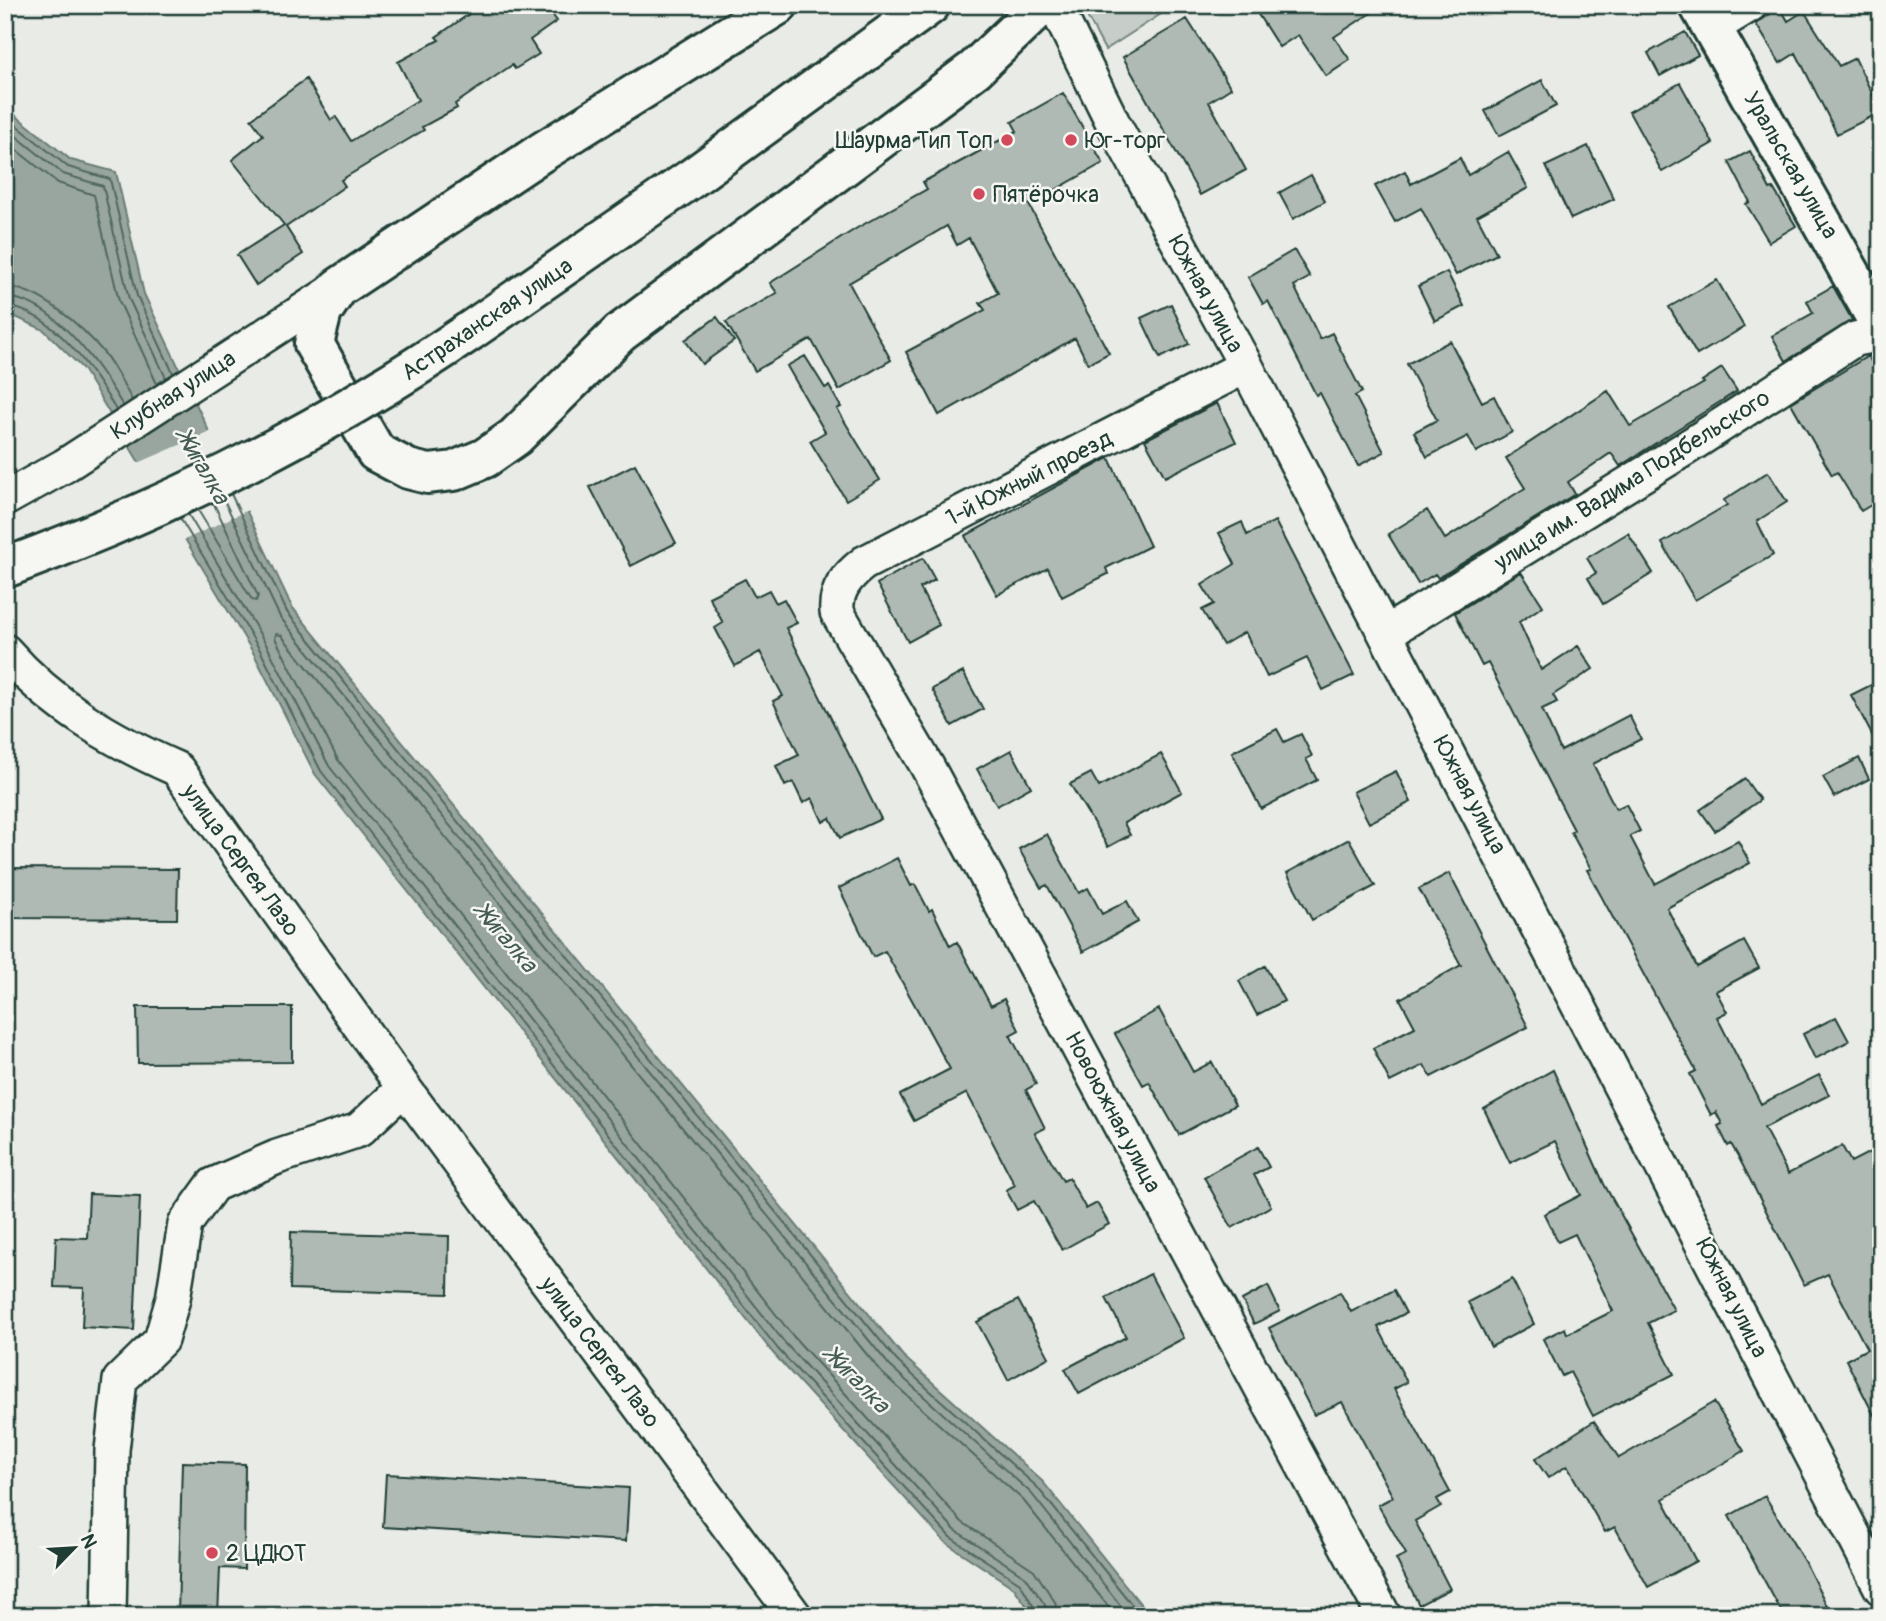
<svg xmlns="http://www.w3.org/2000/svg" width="1886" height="1621" font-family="Pangolin,sans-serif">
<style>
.green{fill:#c7cec9;stroke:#73867e;stroke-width:2}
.water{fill:#99a6a0;stroke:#687c75;stroke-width:2}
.pier{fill:#e9ebe7}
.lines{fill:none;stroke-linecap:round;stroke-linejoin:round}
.shore{stroke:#50675f;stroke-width:2}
.building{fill:#b0bab5;stroke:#1f3d34;stroke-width:2}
.minor-casing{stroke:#1f3d34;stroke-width:38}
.tertiary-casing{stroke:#1f3d34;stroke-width:44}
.primary-casing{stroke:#1f3d34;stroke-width:44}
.minor{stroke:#f6f6f2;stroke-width:33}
.tertiary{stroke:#f6f6f2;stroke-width:38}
.primary{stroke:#f6f6f2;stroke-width:38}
.primary-bridge-casing{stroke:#1f3d34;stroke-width:44;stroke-linecap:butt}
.primary-bridge{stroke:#f6f6f2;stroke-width:38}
.poi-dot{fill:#d1495b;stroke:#f6f6f2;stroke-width:2.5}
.labels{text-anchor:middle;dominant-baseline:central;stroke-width:5;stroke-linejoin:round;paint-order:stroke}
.poi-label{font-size:23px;fill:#1f3d34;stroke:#f6f6f2;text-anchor:start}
.street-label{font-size:23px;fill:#1f3d34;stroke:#f6f6f2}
.water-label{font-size:24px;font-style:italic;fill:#445c54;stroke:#f6f6f2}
</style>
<rect width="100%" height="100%" fill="#e9ebe7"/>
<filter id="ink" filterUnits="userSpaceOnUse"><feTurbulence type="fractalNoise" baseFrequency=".0143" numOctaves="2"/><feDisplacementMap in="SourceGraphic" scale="14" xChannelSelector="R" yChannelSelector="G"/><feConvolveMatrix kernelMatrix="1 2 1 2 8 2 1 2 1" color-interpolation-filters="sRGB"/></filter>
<g filter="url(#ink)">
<path class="green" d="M1081 5H1175L1105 50Z"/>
<path class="water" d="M5 107 71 160 116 172 144 294 292 607 903 1356 1043 1482 1150 1616H1034L1014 1588 945 1542 773 1353 315 774 254 654 83 369 44 330 5 312Z"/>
<path class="pier" d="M212 431 250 509 182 541 136 464Z"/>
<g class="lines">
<path class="shore" d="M5 116 68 167 110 179 137 296 173 373
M5 127 63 174 103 186 129 299 166 378
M5 141 58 183 94 195 119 301 157 384
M5 287C40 288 83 327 104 353 115 367 123 384 132 400
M5 297C56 300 100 367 123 406
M5 306C55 312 93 371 116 410
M231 494 287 612 897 1361 1037 1487 1141 1616
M223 498 280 617 890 1366 1031 1493 1129 1616
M198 510 252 600 256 601 258 596 213 502
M188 514 267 646 329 766 785 1343 955 1530 1026 1577 1045 1605 1048 1616
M180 518 260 650 321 771 778 1349 950 1537 1020 1583 1039 1616
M1058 1616 1055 1602 1034 1570 962 1522 793 1336 338 760 275 638 276 634 281 635 882 1373 1023 1500 1116 1616"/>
</g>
<path class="building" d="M482 5H545L557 21 530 40 539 54 515 69 512 65 455 104 457 108 422 127 424 130 341 180 345 186 286 227 303 254 256 285 237 255 284 225 232 160 263 135 251 119 306 79 331 120 336 117 351 141 418 100 398 62 439 40 436 37Z
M1252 5H1383L1334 37 1350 60 1326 76 1298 35 1279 47Z
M1780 7 1788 21 1804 11 1839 66 1855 58 1881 112 1837 134 1796 53 1780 63 1756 24Z
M1187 19 1231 88 1209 102 1246 170 1200 195 1123 57Z
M1685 32 1698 55 1660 76 1648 53Z
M1542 80 1556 106 1499 136 1485 111Z
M1680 83 1713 143 1662 172 1629 112Z
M1063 93 1103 163 1029 205 1109 353 1088 364 1075 338 939 415 906 352 985 310 980 303 998 293 969 238 957 245 947 226 849 283 891 360 839 390 811 339 755 371 726 322 777 293 770 283 857 228 927 189 923 182 1017 131 1012 122Z
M1588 146 1614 199 1571 219 1546 166Z
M1750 151 1770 189 1773 188 1796 226 1769 242 1746 204 1750 202 1729 162Z
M1508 152 1528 188 1477 216 1497 254 1456 275 1421 208 1395 222 1375 186 1405 171 1411 184 1460 158 1468 175Z
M1311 175 1325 201 1293 219 1279 193Z
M1294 250 1310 277 1294 286 1320 339 1332 333 1362 392 1355 396 1384 452 1358 466 1320 393 1316 395 1268 301 1263 304 1248 277Z
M1447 272 1464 306 1435 321 1418 286Z
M1717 280 1744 327 1697 355 1669 307Z
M1833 286 1852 320 1786 361 1772 336 1813 313 1807 301Z
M1171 304 1189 344 1160 358 1141 318Z
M717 317 734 341 702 364 685 340Z
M1450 341 1482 402 1494 396 1512 432 1476 452 1468 436 1427 457 1414 432 1437 420 1407 364Z
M805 356 825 388 829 386 841 407 837 409 880 480 846 500 810 441 825 432 787 366Z
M1868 356 1881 378V499L1861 511 1837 472 1832 475 1791 403Z
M1722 368 1737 391 1620 466 1611 453 1568 482 1575 494 1438 578 1435 574 1418 584 1388 534 1427 510 1445 539 1525 488 1506 458 1608 391 1630 426 1704 383 1702 381Z
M1217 403 1236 442 1165 477 1145 440Z
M1109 458 1150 546 1106 568 1108 574 1062 597 1048 568 997 595 965 536Z
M635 464 676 543 631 566 590 487Z
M1768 472 1787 502 1757 521 1773 555 1695 600 1662 543 1727 505 1724 500Z
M1275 521 1354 675 1323 690 1307 658 1267 677 1245 632 1223 645 1202 610 1214 604 1202 585 1235 564 1219 533 1242 522 1247 535Z
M1628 533 1653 573 1603 604 1588 578 1596 573 1587 558Z
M923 558 935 580 920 588 939 625 908 642 877 584Z
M1521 572 1543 606 1519 622 1541 670 1578 646 1593 669 1553 695 1557 702 1542 709 1561 751 1629 715 1641 739 1593 764 1616 809 1626 804 1640 831 1630 836 1655 884 1738 841 1750 863 1667 908 1697 967 1744 941 1759 968 1716 991 1727 1012 1717 1017 1761 1104 1819 1075 1829 1095 1764 1128 1788 1174 1842 1146 1851 1162 1872 1151 1881 1167V1429L1846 1360 1867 1349 1828 1274 1804 1285 1738 1156 1731 1144 1728 1146 1718 1126 1722 1124 1716 1112 1711 1115 1690 1074 1696 1071 1587 870 1591 869 1571 832 1574 830 1488 663 1482 666 1455 613Z
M745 579 755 597 769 590 776 603 784 599 797 623 786 628 881 819 840 838 830 818 823 822 812 798 803 803 793 782 785 786 776 766 799 755 773 701 783 696 760 652 735 666 715 628 723 623 709 597Z
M963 672 983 709 952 726 932 689Z
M1881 680V752L1851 695Z
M1277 729 1284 742 1301 734 1312 756 1306 759 1317 780 1261 809 1232 752Z
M1011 750 1031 787 997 806 977 769Z
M1161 754 1182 792 1124 823 1130 835 1108 847 1070 784 1091 773 1099 787Z
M1859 758 1869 779 1834 797 1823 777Z
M1396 771 1411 802 1369 823 1353 792Z
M1745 779 1760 800 1715 831 1700 810Z
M1047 834 1079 893 1088 888 1102 914 1127 901 1138 922 1083 952 1047 885 1041 888 1019 849Z
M1349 839 1375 886 1312 920 1287 873Z
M897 858 911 886 915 884 929 911 932 909 950 946 957 942 991 1006 1004 999 1019 1030 1010 1035 1036 1084 1026 1090 1045 1128 1035 1133 1063 1181 1069 1178 1086 1209 1097 1203 1109 1224 1062 1250 1034 1201 1017 1210 1006 1190 1015 1185 967 1093 914 1121 900 1095 950 1069 885 951 873 957 839 888Z
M6 868 178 869 177 919 6 918Z
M1449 873 1528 1027 1431 1077 1424 1065 1390 1082 1373 1048 1415 1027 1400 999 1461 965 1419 889Z
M1265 966 1284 1001 1257 1015 1239 981Z
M137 1007H292V1062L138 1063Z
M1159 1009 1193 1072 1212 1062 1235 1105 1179 1135 1149 1082 1143 1085 1115 1034Z
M1836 1017 1849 1041 1815 1059 1803 1034Z
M1553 1070 1604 1184 1674 1310 1648 1323 1674 1374 1593 1416 1570 1372 1562 1376 1543 1339 1565 1328 1567 1334 1613 1311 1575 1234 1558 1242 1544 1214 1581 1195 1555 1141 1510 1163 1484 1109Z
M1258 1147 1269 1167 1254 1175 1271 1206 1232 1228 1204 1177Z
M89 1194 140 1196 134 1330 82 1327 84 1288 54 1287 56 1237 87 1238Z
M291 1232 449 1236 448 1294 290 1289Z
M1150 1274 1184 1338 1079 1394 1065 1369 1126 1337 1106 1298Z
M1512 1279 1534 1324 1491 1347 1468 1302Z
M1268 1286 1280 1311 1254 1324 1242 1300Z
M1394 1290 1406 1313 1378 1327 1407 1382 1394 1389 1450 1492 1437 1499 1441 1506 1415 1521 1450 1589 1419 1605 1396 1559 1406 1554 1378 1505 1393 1497 1342 1402 1314 1415 1269 1328 1340 1292 1351 1312Z
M1018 1300 1049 1357 1008 1380 977 1322Z
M1714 1402 1744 1451 1663 1499 1696 1561 1648 1587 1615 1527 1605 1532 1567 1466 1548 1478 1535 1459 1594 1421 1619 1458Z
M182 1462 245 1464 244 1569 220 1568 218 1616H178Z
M386 1474 629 1488 626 1541 383 1527Z
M1765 1496 1808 1568 1832 1616H1784L1753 1560 1729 1516Z"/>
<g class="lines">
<g class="minor-casing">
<path id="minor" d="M1055 5 1113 123 1246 366 1881 1588
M1712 28 1750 5
M1246 366 864 563C847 576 835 590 837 612L927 766 1384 1616
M5 499 64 466 338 288
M1386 633 1686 448 1855 339 1881 334
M5 651C53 706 111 740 177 769L404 1088 795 1616
M109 1616 112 1450 120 1380 161 1340 173 1299 185 1224 213 1185 277 1157 359 1130 404 1088"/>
</g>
<g class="tertiary-casing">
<path id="tertiary" d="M778 5 542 152 338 288 322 312 314 344 376 452 408 469 428 474 454 471 485 458 515 437 620 333 975 69 1042 5
M1699 5 1881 327"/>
</g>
<g class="primary-casing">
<path id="primary" d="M470 331 692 178 930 5"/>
</g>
<use href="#minor" class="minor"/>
<use href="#tertiary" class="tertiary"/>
<use href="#primary" class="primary"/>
<g class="primary-bridge-casing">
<path id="primary-bridge" d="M5 568C167 508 327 429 470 331"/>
</g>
<use href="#primary-bridge" class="primary-bridge"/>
</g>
</g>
<g class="poi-dot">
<circle cx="1007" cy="140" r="7"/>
<circle cx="1071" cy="140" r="7"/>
<circle cx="979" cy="194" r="7"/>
<circle cx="212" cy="1553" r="7"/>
</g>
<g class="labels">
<g class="poi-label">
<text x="993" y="140" text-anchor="end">Шаурма Тип Топ</text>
<text x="1085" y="140">Юг-торг</text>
<text x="993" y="194">Пятёрочка</text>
<text x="226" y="1553">2 ЦДЮТ</text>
</g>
<g class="street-label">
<text transform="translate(1791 165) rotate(60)">Уральская улица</text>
<text transform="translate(1206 294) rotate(61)">Южная улица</text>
<text transform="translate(487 319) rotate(-34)">Астраханская улица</text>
<text transform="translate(173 395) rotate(-33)">Клубная улица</text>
<text transform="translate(1029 478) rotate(-27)">1-й Южный проезд</text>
<text transform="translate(1632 480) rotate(-32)">улица им. Вадима Подбельского</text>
<text transform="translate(1470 795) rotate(62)">Южная улица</text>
<text transform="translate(241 860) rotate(54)">улица Сергея Лазо</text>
<text transform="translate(1113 1112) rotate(62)">Новоюжная улица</text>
<text transform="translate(1732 1298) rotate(63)">Южная улица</text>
<text transform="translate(600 1352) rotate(53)">улица Сергея Лазо</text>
</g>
<g class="water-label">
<text transform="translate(203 467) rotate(60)">Жигалка</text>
<text transform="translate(506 938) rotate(50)">Жигалка</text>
<text transform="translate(857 1380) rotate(46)">Жигалка</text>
</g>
</g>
<rect width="1886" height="1621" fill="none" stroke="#f6f6f2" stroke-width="28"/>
<rect x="14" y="14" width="1858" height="1593" fill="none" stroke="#1f3d34" stroke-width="2.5" filter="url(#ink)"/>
<g transform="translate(74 1548) rotate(65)" stroke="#f6f6f2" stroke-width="5" paint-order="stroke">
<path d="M0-5L12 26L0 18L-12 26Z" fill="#1f3d34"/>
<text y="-10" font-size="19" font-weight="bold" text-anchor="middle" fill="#1f3d34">N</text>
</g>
</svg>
